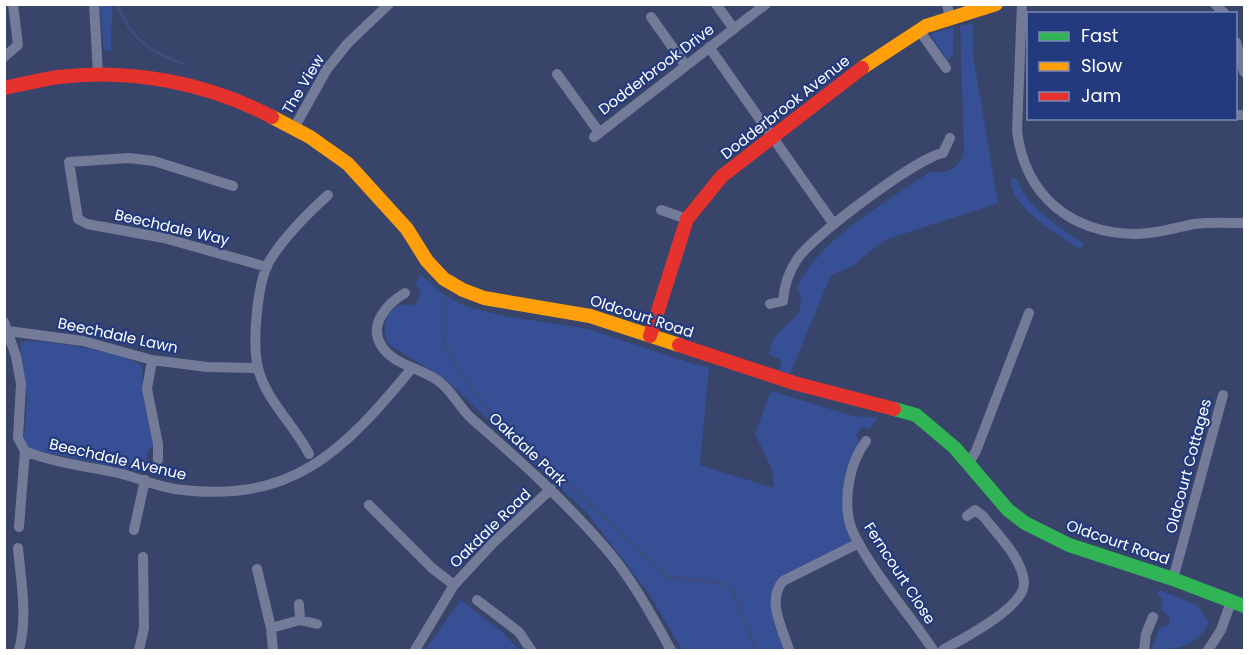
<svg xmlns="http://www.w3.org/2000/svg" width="1249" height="655" font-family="Poppins,sans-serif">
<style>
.green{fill:#364f95}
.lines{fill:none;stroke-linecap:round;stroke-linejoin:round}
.stream{stroke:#3d4d7f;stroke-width:3}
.street{stroke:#737b98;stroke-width:10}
.fast{stroke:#30b455;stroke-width:14}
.slow{stroke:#ff9f0a;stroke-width:14}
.jam{stroke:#e5322d;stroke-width:14}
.labels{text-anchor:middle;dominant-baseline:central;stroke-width:4.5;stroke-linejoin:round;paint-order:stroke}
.street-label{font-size:15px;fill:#fff;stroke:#233a7e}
</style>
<rect width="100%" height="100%" fill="#384469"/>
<path class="green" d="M100 5H112L111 51 104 50Z
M973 24V55L998 203 885 240 851 267 831 275 790 374 780 371 781 360 769 355C772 319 813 325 797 287 820 238 886 203 929 172H945L954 168 961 160 964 150 960 26Z
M954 27 953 54 948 61 930 34Z
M1011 178H1016C1029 209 1057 225 1084 244L1080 249C1060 236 1007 206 1011 178Z
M421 275 445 295 465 306 504 316 588 329 694 364 709 367 700 465 774 488 772 469 755 434 771 391 854 416 878 418 869 429 862 427 856 435 859 441 850 467 851 537 848 546 778 580 772 594 787 650H682L650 595 587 513 445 379 388 344C382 332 383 312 398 306 404 304 411 306 417 303L421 292 415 283Z
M25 341C48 340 126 353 142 366L144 402 154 446 148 450 145 473 30 449 24 440 27 396 20 343Z
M1159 590 1197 605 1209 623C1198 645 1175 651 1152 650L1159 628 1169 625 1170 618 1161 609 1163 599 1157 595Z
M461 600 502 632 519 650H425Z"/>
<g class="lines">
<path class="stream" d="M117 4C132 41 148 50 183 64
M443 296V339L461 375 492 414 668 577 727 584 733 592 756 650"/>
<path class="street" d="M94 4 98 74
M716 4 734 29
M947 4 950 18
M1022 4 1017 131C1025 196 1071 233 1135 234 1155 234 1175 228 1194 224 1210 222 1228 223 1244 223
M1215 4 1225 14
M651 17 686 66
M919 30 946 68
M1236 42 1244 72
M709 47 833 223
M4 57 18 45 13 4
M557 74 599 132
M1236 115H1244
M294 128 327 69 348 43 389 4
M594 137 766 4
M233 186 154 161 129 158 69 162 78 219 87 224 164 238 267 267
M661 210 687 219
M405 293C388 303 368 324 381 345 393 366 424 368 441 383 453 393 460 408 471 418 517 458 562 498 602 544 630 575 651 614 671 650
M770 304 783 301C784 285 789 271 798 258 814 235 918 157 943 153L950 138
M4 322 16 356 21 384 18 438 25 451 19 527
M8 331 83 341 152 360 207 367 258 368
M152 360 147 389 158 444V460
M866 441C850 462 844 495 849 520 855 551 914 620 933 650
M25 451C53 463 92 467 122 474 140 479 157 486 175 489 292 505 343 452 412 368
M309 454C294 424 266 401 258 368 252 343 257 282 270 260 285 236 307 214 328 195
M968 464 976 451 1029 313
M369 505 432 568 454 585
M134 530 145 480
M18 548C21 583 28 616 19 650
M257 569 271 628 273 650
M1173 579 1223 395
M477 600 519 632 531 650
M299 604 300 620 317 624
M271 628 300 620
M139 650 144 628 143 557
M415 650 454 585 493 543 551 489
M789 650C783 629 766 601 783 581L859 543
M943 650C963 638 1026 607 1024 582 1022 558 997 534 983 516L975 510 967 516
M1144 650 1146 634 1153 617
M1208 650 1221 630 1231 602"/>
<path class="fast" d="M894 409 916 415 955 448 1008 510 1025 523 1069 545 1173 579 1244 606"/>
<path class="slow" d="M862 68 926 26 996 4
M272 117 310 137 348 164 407 229 427 261 444 279 463 290 484 298 590 316 679 345"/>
<path class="jam" d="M4 88C22 84 40 80 58 77 130 68 208 83 272 117
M650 336 687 219 722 176 862 68
M679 345 794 383 894 409"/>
</g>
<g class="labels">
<g class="street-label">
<text transform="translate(656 69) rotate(-37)">Dodderbrook Drive</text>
<text transform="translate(303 84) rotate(-59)">The View</text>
<text transform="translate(785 107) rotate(-38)">Dodderbrook Avenue</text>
<text transform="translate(172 227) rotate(13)">Beechdale Way</text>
<text transform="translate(642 316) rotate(18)">Oldcourt Road</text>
<text transform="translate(118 335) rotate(12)">Beechdale Lawn</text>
<text transform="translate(528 449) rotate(43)">Oakdale Park</text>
<text transform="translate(118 459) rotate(13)">Beechdale Avenue</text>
<text transform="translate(1188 466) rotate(-75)">Oldcourt Cottages</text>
<text transform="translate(490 528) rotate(-44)">Oakdale Road</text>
<text transform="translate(1118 542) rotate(19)">Oldcourt Road</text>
<text transform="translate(900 573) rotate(57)">Ferncourt Close</text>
</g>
</g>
<rect width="1249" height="655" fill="none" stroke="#ffffff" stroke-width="12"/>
<rect x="1027" y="12" width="210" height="108" fill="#233a7e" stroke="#7b89b2" stroke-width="1.5"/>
<rect x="1039" y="32" width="30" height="9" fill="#30b455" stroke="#7b89b2" stroke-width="1.5"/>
<text x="1081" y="42" font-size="18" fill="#ffffff">Fast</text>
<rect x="1039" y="62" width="30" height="9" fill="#ff9f0a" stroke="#7b89b2" stroke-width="1.5"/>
<text x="1081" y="72" font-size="18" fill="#ffffff">Slow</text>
<rect x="1039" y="92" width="30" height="9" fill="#e5322d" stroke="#7b89b2" stroke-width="1.5"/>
<text x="1081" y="102" font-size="18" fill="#ffffff">Jam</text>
</svg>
